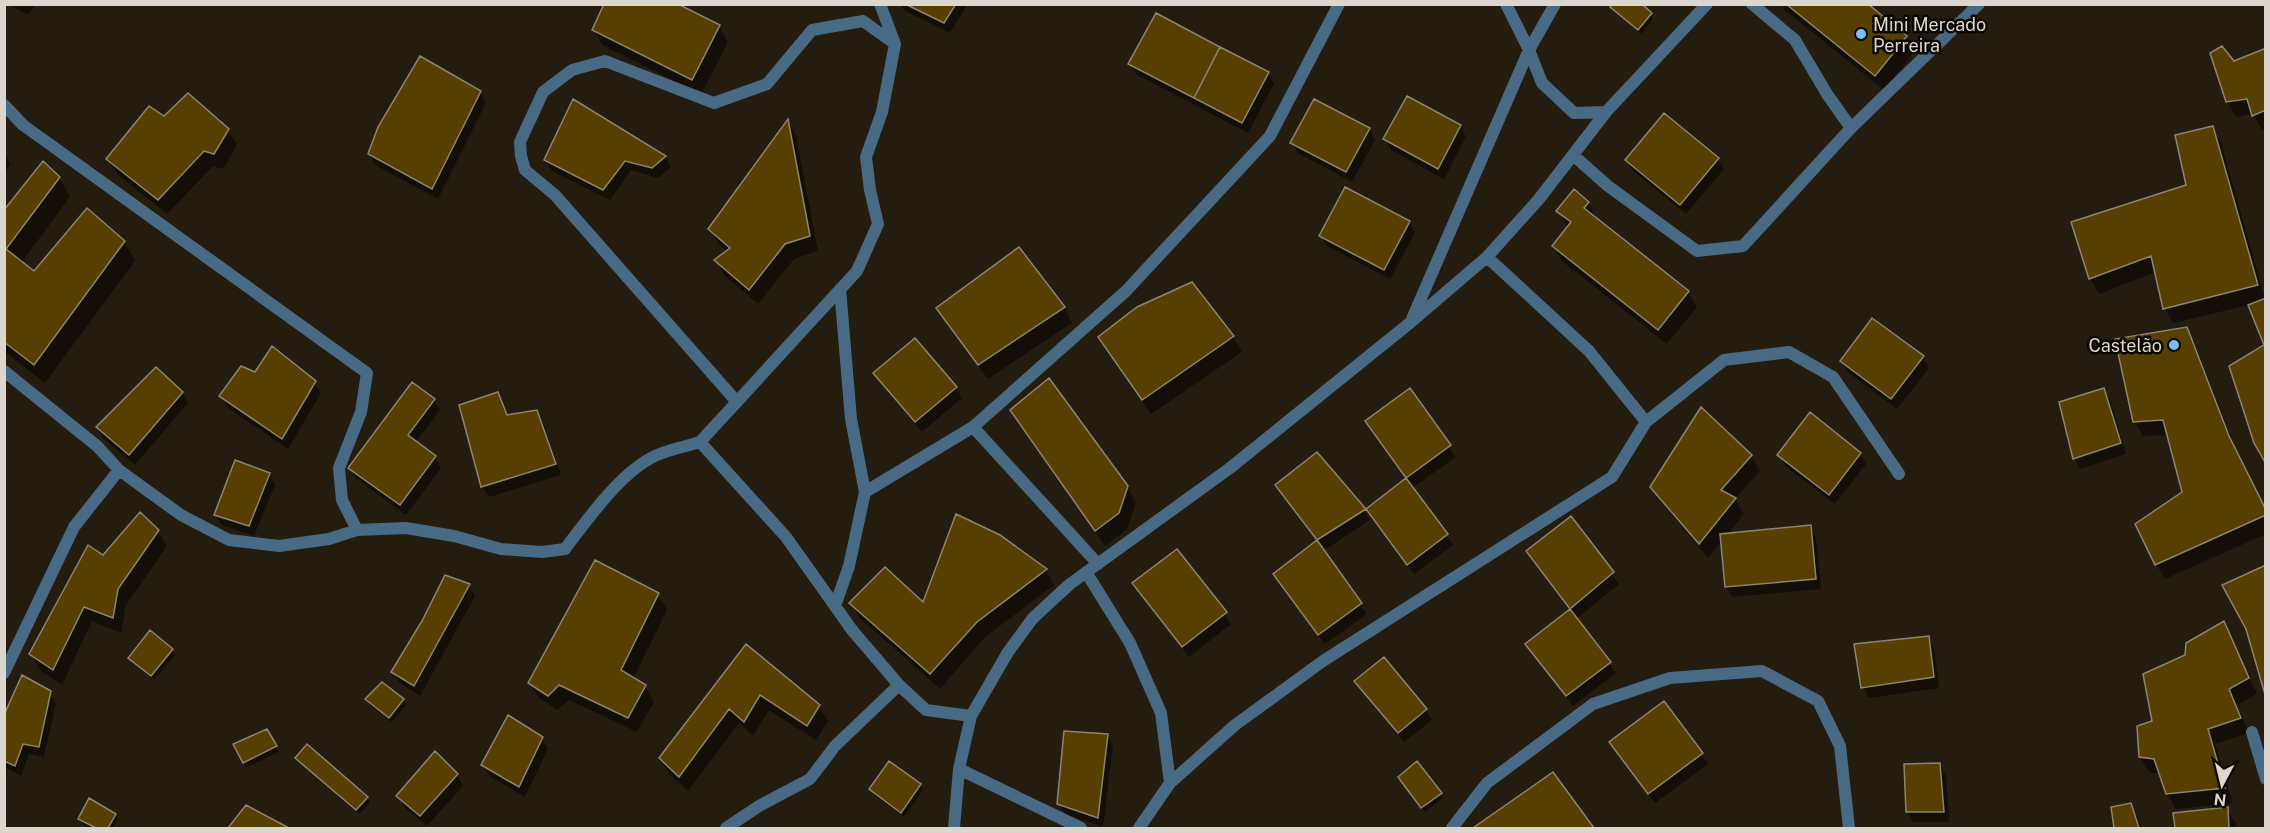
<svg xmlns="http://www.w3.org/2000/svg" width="2270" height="833" font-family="'Public Sans',sans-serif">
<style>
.shadow{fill:#0007}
.building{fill:#573f01;stroke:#8d8473;stroke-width:1.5}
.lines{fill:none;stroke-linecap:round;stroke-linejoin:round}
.street{stroke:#486a85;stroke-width:12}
.poi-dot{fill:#78bff7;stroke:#0a0703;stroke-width:2}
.labels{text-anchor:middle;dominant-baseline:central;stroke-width:5;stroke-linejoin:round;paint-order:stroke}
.poi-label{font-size:18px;fill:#dcd7ce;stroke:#0a0703;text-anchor:start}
</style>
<rect width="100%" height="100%" fill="#241c0e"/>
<path class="shadow" d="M7 4H36L28 15Z
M900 4H968L950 33 905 11Z
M1782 4H1870L1868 7 1905 37 1914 52 1884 90 1785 10Z
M1612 7 1651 14 1653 19 1641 34 1615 12Z
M719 26 728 42 701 94 602 45 594 30Z
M2266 49V129L2262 130 2253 114 2236 117 2227 101 2233 63Z
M1130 64 1268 73 1274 84 1248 133 1136 74Z
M480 92 486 103 438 199 375 165 369 154Z
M573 101 665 157 671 167 658 178 631 170 610 200 552 171 546 160Z
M1315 101 1369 130 1375 140 1352 182 1298 153 1292 143Z
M164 118 228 130 237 145 223 169 213 166 167 214 117 174 108 159Z
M788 122 796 136 818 251 794 259 758 304 725 276 716 261 728 252 719 244 710 229Z
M1460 126 1466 137 1444 179 1391 150 1385 139Z
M2212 128 2221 143 2265 299 2266 345 2249 305 2173 323 2165 308 2156 272 2099 294 2090 278 2188 186Z
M4 153 10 163 4 175Z
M1717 159 1724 169 1686 214 1633 171 1627 161Z
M59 178 70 197 21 263 34 274 124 242 135 261 45 383 4 351V213Z
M1588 203 1597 218 1596 220 1688 292 1697 307 1667 344 1562 261 1553 246 1568 228 1558 211Z
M1409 222 1415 233 1390 279 1327 246 1321 236Z
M1191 284 1233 337 1242 352 1151 414 1100 338Z
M1064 307 1072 323 988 379 947 324 938 308Z
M2186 329 2195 344 2237 453 2266 511V534L2165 579 2156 564 2184 493 2169 435 2143 436 2134 421Z
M1923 357 1929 368 1897 409 1848 372 1841 361Z
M875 374 956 388 962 398 922 432 881 384Z
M314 382 321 393 288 449 227 407 221 396Z
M2104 390 2110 400 2126 454 2080 469 2074 458Z
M1409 391 1456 457 1412 488 1453 545 1414 574 1367 509 1407 479 1373 432Z
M182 393 188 403 135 465 103 438 97 428Z
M497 394 508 416 537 411 543 422 561 475 489 497 482 486Z
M434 400 440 410 415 443 435 457 441 468 406 515 356 478 350 468Z
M1702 409 1751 456 1760 471 1735 499 1744 514 1727 535 1810 527 1816 538 1821 589 1732 597 1726 587 1722 541 1708 558 1661 502 1652 487Z
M1012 411 1127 487 1136 503 1127 529 1105 546Z
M1860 454 1866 464 1835 504 1785 466 1779 455Z
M269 474 275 485 254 536 222 525 216 515Z
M1277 485 1364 510 1370 520 1323 551 1367 614 1325 644 1275 575 1318 542Z
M1570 518 1619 584 1576 619 1616 673 1573 706 1527 644 1570 610 1528 551Z
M158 531 167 546 126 605 121 633 92 621 62 685 40 670 31 654 103 557Z
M999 537 1046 570 1054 585 985 637 940 689 860 618 851 603 923 604Z
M1177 551 1231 624 1189 657 1134 583Z
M469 585 475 596 420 696 399 682 393 672 423 622Z
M658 595 667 610 633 679 645 686 654 702 637 732 569 700 557 710 539 698 530 683Z
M2223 623 2257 694 2237 705 2249 733 2215 744 2233 803 2176 809 2167 793 2160 774 2149 772 2140 757 2154 722Z
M1928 637 1934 648 1939 688 1869 698 1863 687Z
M747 646 819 706 828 721 816 740 769 710 753 736 739 723 688 791 669 774 660 758Z
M172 650 175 655 154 680 133 663 130 658Z
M1384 659 1426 710 1432 720 1404 742 1362 691 1356 681Z
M49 692 56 703 44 757 29 754 21 776 4 767V719Z
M367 700H403L406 705 392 722 370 705Z
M1664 704 1708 764 1655 803 1617 752Z
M266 731 279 752 247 767 235 744Z
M1107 736 1113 746 1103 827 1065 814 1059 803Z
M542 738 548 749 525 797 489 776 483 765Z
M297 758 367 798 370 803 359 814 300 763Z
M889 763 920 785 923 790 904 817 873 794 870 789Z
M1940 765 1946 775 1949 822H1913L1907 812Z
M1553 774 1592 828H1476Z
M457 775 463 786 427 826 404 807 398 796Z
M1402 782 1441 794 1443 798 1425 812Z
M2131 805 2142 828H2115L2113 808Z
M247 807 286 828H230Z
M2227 809 2236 824V828H2176L2174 814Z
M115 815 118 820 113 828H91L83 824 80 819Z"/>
<path class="building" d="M604 4H678L720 25 692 80 592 30Z
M905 4H956L944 23Z
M1612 4H1642L1652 13 1638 30 1610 7Z
M1786 4H1868L1907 36 1875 76Z
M1156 13 1220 47 1194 98 1128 64Z
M2222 46 2234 61 2266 48V110L2252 116 2247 99 2226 102 2210 53Z
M1220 47 1269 72 1242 123 1194 98Z
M420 56 481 91 432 189 368 154 378 127Z
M188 93 229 129 214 154 204 151 158 200 106 159 149 106 164 116Z
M1407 96 1461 125 1438 169 1383 139Z
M573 99 666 156 652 168 625 161 603 190 544 160Z
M1314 99 1370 128 1346 172 1290 143Z
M1664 113 1719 158 1680 205 1625 160Z
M788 119 810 236 785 244 749 290 714 260 730 248 708 229Z
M2213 126 2258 285 2163 309 2151 256 2089 279 2071 222 2186 185 2175 135Z
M43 161 60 177 6 249 34 271 87 208 125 241 34 365 4 342V210Z
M1345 187 1410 221 1384 270 1319 236Z
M1574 189 1589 202 1584 208 1689 291 1658 330 1552 246 1571 222 1556 211Z
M1019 247 1065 307 978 365 936 308Z
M1192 282 1234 336 1142 400 1098 337 1137 307Z
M2266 298V464L2254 443 2229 366 2264 345 2248 305Z
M1872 318 1924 356 1891 399 1840 361Z
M2187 327 2229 436 2266 510V515L2155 565 2135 524 2182 492 2163 420 2133 422 2115 339Z
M915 338 957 387 915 422 873 373Z
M272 346 316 381 282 439 219 396 241 366 255 372Z
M156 367 183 392 129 455 96 427Z
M1049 378 1128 486 1119 513 1095 531 1010 410Z
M412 382 435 399 408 435 436 456 400 505 348 468Z
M1410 388 1451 445 1406 478 1365 421Z
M2104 388 2121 443 2073 459 2059 402Z
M498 392 507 415 537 410 556 464 481 487 459 405Z
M1701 407 1752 455 1721 490 1736 498 1699 544 1650 487Z
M1810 412 1861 453 1829 495 1777 455Z
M1317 452 1366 509 1317 540 1275 485Z
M235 460 270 473 249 526 214 515Z
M1406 478 1448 534 1407 565 1366 509Z
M140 512 159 530 118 589 113 618 84 607 53 670 29 654 88 545 103 555Z
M956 514 1000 535 1047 569 977 622 930 674 849 603 885 567 923 602Z
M1571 516 1614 572 1570 609 1526 551Z
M1811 525 1816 579 1725 587 1720 534Z
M1317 540 1362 603 1318 635 1273 574Z
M1177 549 1227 612 1182 647 1132 583Z
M595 560 659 593 621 670 646 685 628 718 559 685 548 696 528 683Z
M2266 565V698L2246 629 2222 585Z
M445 575 470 584 414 686 391 672 422 621Z
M1570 609 1611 662 1566 696 1525 644Z
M2224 621 2249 678 2229 689 2241 718 2208 729 2225 788 2166 794 2154 759 2139 757 2137 726 2152 721 2143 674 2185 655 2186 643Z
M150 630 173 649 151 676 128 658Z
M1929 636 1934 677 1861 688 1854 644Z
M746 644 820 705 807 726 760 695 744 722 729 709 679 777 659 758Z
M1384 657 1427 709 1398 733 1354 681Z
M22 675 51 691 39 747 23 744 15 766 4 761V715Z
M382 682 404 699 389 718 365 699Z
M1664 701 1703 753 1648 794 1609 742Z
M508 715 543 737 519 787 481 765Z
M267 729 277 746 243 763 233 744Z
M1064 731 1108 734 1098 818 1057 804Z
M307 744 368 797 356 810 295 758Z
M435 751 458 774 420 816 396 796Z
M889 761 921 784 901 813 869 789Z
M1417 761 1442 793 1421 808 1398 777Z
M1940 763 1944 812H1906L1904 764Z
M1553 772 1594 828H1473Z
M89 798 116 814 108 828H96L78 819Z
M2131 803 2139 828H2114L2111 807Z
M246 805 289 828H228Z
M2228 807 2229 828H2175L2173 813Z"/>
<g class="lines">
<path class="street" d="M1555 4 1529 50 1542 83 1574 113 1606 112
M1752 4 1795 40 1827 94 1851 128
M4 105 23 125 367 373 361 412 339 468 342 500 357 530
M1573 155 1608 186 1697 251 1743 246 1851 128 1979 4
M1487 257 1589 351 1646 422 1724 360 1789 352 1833 377 1899 474
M840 289 851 419 865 492
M1412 319 1529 50 1506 4
M4 371 97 446 119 470 181 515 229 540 279 546 329 539 357 530 406 528 454 536 501 549 542 552 565 549C587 520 619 475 651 458 665 450 684 447 700 442L786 537 852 630 899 685 926 710 971 716
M737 402 555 195 525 170 521 156 520 142 543 92 572 70 605 61 714 103 767 84 812 30 863 21 895 44
M973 427 1098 564
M700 442 857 271 878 224 870 190 866 157 882 112 895 44 880 4
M1086 572 1130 643 1161 713 1170 783
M835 606 849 566 865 492 973 427 1126 291 1270 136 1339 4
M4 673 74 527 119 470
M2252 732 2266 779
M959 769 1081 828
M726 828 759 806 810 779 835 746 899 685
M954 828 959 769 971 716 1008 652 1033 618 1070 584 1230 468 1411 322 1487 257 1539 199 1606 112 1707 4
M1139 828 1170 783 1235 725 1323 661 1612 477 1646 422
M1452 828 1487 783 1593 704 1670 678 1762 671 1818 701 1840 746 1849 828"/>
</g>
<g class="poi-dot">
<circle cx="1861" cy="34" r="6"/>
<circle cx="2174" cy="345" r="6"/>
</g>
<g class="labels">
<g class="poi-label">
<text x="1873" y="24">Mini Mercado<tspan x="1873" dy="21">Perreira</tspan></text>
<text x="2162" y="345" text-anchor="end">Castelão</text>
</g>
</g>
<rect width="2270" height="833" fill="none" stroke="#dcd7ce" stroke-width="12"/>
<g transform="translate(2222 785) rotate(187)" stroke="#0a0703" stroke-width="4.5" paint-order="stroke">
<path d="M0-4.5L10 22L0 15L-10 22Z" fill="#dcd7ce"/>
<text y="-9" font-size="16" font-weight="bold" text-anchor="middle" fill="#dcd7ce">N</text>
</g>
</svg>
